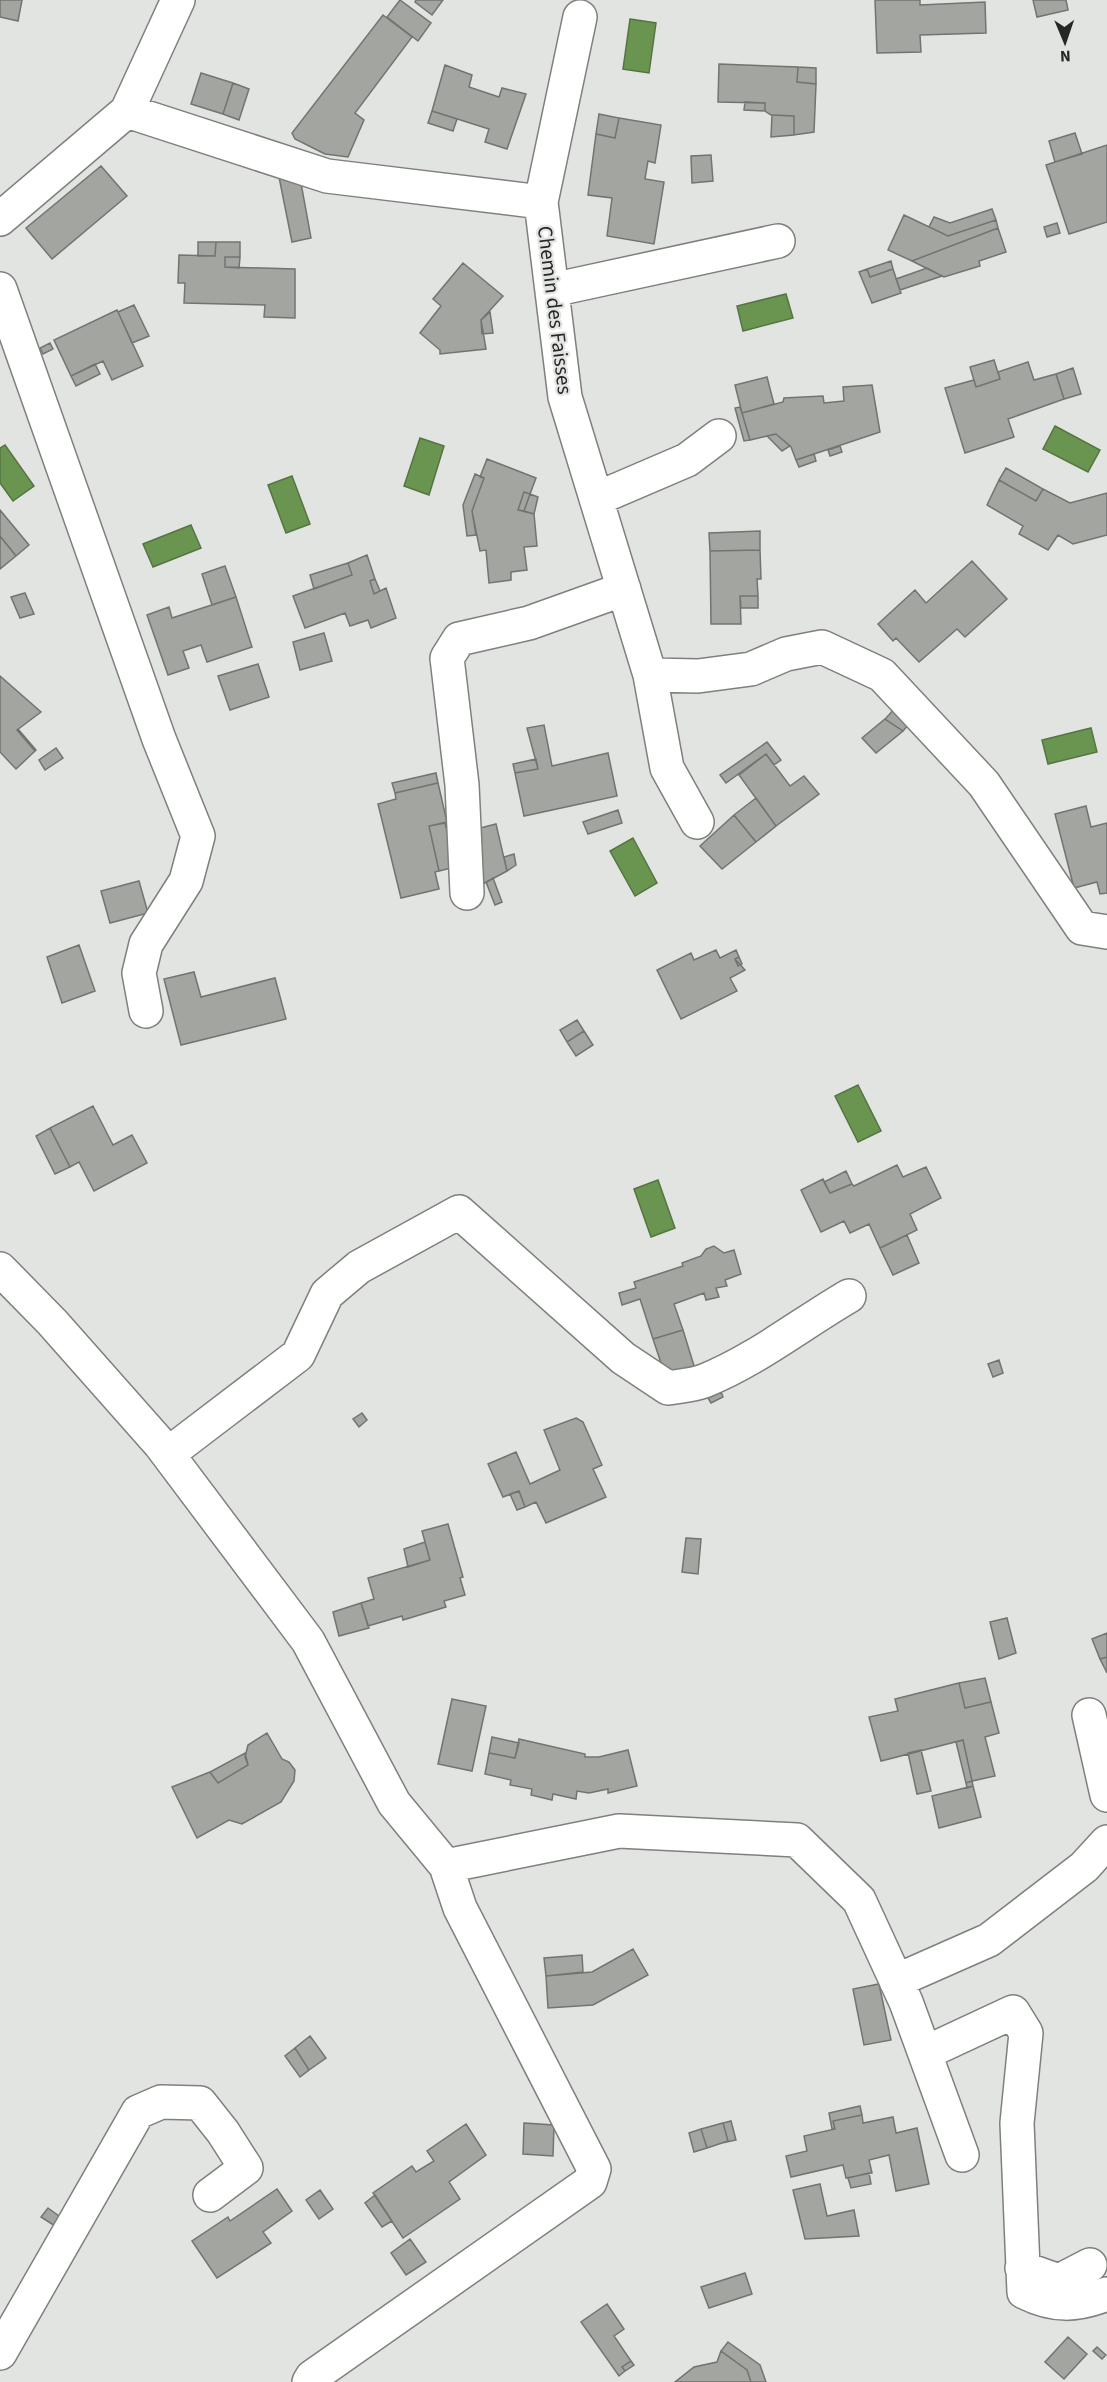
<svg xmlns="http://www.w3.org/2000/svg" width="1107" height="2382" font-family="'Source Sans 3',sans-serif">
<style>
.water{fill:#6a9550;stroke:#567443;stroke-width:1.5}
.building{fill:#a2a5a0;stroke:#717470;stroke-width:1.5}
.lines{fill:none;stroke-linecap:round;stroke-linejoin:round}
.minor-casing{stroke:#7e807c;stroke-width:36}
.minor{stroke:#fff;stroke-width:33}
.labels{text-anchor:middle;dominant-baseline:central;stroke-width:4.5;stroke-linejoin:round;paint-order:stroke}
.street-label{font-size:21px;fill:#272826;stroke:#e1e4e0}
</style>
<rect width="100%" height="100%" fill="#e1e4e0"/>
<path class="water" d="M630 19 656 23 649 73 623 69Z
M786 294 793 318 743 331 737 306Z
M1055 426 1100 450 1088 472 1043 449Z
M420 438 444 446 429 495 404 486Z
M5 445 34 486 13 501 0 483V448Z
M292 476 310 524 286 533 268 485Z
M191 525 201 548 153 567 143 544Z
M1091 728 1097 752 1048 764 1042 740Z
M633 838 657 883 635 896 610 851Z
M858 1085 881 1131 858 1142 835 1096Z
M658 1180 675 1228 651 1237 634 1189Z"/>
<path class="building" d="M0 0H22L18 21 0 17Z
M400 0 431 23 418 41 387 17Z
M416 0H443L432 15 415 2Z
M875 0H920V5L985 2 986 33 920 35 921 52 877 53Z
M1033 0H1066L1068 10 1037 17Z
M383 15 412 37 355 113 364 120 348 157 325 154 295 139 292 133Z
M719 64 798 67 797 82 816 84 814 132 794 135V116L771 115 765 111V103L718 102Z
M445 65 472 75 469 87 499 97 502 88 526 94 507 149 485 142 489 129 432 111Z
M798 67 816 68V84L797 82Z
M201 73 233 83 223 114 191 104Z
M233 83 249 89 239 120 223 114Z
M745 102 765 103V111L744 110Z
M432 111 457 119 453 131 428 123Z
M599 114 619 118 615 138 596 134Z
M772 115 794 116V135L771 137Z
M619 118 661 125 655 163 648 161 645 179 664 182 654 244 607 236 612 198 588 195 596 134 615 138Z
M1075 133 1082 154 1055 162 1049 141Z
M1107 145V222L1069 234 1046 165Z
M711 155 713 181 692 183 691 156Z
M101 166 127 196 52 259 26 228Z
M279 177 301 183 311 238 292 242Z
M992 209 996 220 948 236 929 227 934 217 950 223Z
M904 215 948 236 996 220 998 228 912 261 888 250Z
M1057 223 1060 233 1047 237 1044 227Z
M998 228 1006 252 979 261 980 266 944 277 912 261Z
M198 242H216L215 256H198Z
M216 242H240V257H225V267L295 269V318L264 317 265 305 184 303 185 283H178L179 255 215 256Z
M225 257H240L239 268 225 267Z
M891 261 893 269 870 277 867 269Z
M463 263 503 296 481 320 486 349 440 354V350L420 333 441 306 433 299Z
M927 268 942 276 900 290 896 279Z
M867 269 870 277 893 269 901 293 872 303 859 272Z
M134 305 149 336 132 343 118 312Z
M117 310 143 366 112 380 103 361 71 376 54 340Z
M490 312 493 333 482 334 481 320Z
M50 343 53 349 43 354 40 348Z
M994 360 1000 379 976 387 970 367Z
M1028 362 1034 380 1056 374 1064 399 1008 419 1014 437 965 453 945 388 974 380 976 387 1000 379 998 372Z
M95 364 100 374 76 386 71 376Z
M1073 368 1081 394 1064 399 1056 374Z
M767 377 774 404 742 413 735 385Z
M872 385 880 432 796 460 791 447 776 434 750 440 742 413 783 402 784 398 823 396 824 403 844 401 843 387Z
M740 407 742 413 750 440 744 441 735 408Z
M776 434 790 446 782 451 767 436Z
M840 446 842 452 830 456 828 450Z
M814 454 816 461 799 467 796 460Z
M487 459 536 478 530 494 524 492 518 510 534 514 537 546 524 547 527 570 511 572V580L489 583 486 550 480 551 472 511 484 478 480 477Z
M1006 468 1043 489 1036 501 999 480Z
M475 474 484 478 472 511 476 535 467 536 463 505Z
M999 480 1036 501 1043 489 1070 503 1107 493V535L1073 544 1058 535 1048 550 1019 534 1023 526 987 505Z
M524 492 530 494 524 511 518 510Z
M530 494 538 497 534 514 524 511Z
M0 510 29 545 16 556 0 536Z
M760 531V550L710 551 709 533Z
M0 536 16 556 0 569Z
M760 550 761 579H757L758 596H740L741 624H711L710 551Z
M367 555 375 579 370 581 374 594 386 588 396 618 371 628 368 620 350 626 345 613 305 628 293 596 352 575 348 563Z
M972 561 1007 599 965 637 957 629 919 662 896 638 893 641 878 624 915 590 926 603Z
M348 563 352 575 314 589 310 575Z
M225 566 236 597 212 605 202 574Z
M375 579 380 591 374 594 370 581Z
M25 593 34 614 20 618 11 597Z
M740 596H758V608H741Z
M236 597 252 647 207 662 201 645 183 651 189 668 168 675 147 615 169 607 172 618Z
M324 633 332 661 300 670 293 642Z
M258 664 269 697 230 710 218 676Z
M0 676 41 712 17 730 35 751 16 769 0 752Z
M898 705 914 718 903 731 885 719Z
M885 719 903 731 876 753 862 738Z
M544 725 552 766 608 753 617 796 524 816 515 773 538 769 527 728Z
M18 729 36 750 35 751 17 730Z
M767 742 781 760 774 765 766 754 726 783 720 775Z
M56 748 63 758 45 770 39 760Z
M766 754 790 786 804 776 819 794 776 826 739 775Z
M536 759 538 769 515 773 513 764Z
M436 773 438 783 395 793 392 783Z
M438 783 447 822 429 826 439 871 435 872 439 889 401 898 378 804 396 799 395 793Z
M756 798 776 826 756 842 734 815Z
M1086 806 1091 827 1107 823V893L1100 894 1097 882 1074 888 1055 814Z
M618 810 622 823 588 834 583 822Z
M734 815 756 842 722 869 700 846Z
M445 823 455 867 439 871 429 826Z
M496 824 507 871 483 884 480 828Z
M514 854 516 865 507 871 504 857Z
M493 878 502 902 495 905 486 882Z
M139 881 148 913 110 923 101 891Z
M79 945 95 991 62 1003 47 957Z
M716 950 720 958 736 950 739 957 735 959 745 970 730 978 737 991 681 1019 657 970 691 953 694 960Z
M739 957 742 964 738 966 735 959Z
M194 972 201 997 275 978 286 1019 181 1045 164 979Z
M577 1020 584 1031 567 1042 560 1030Z
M584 1031 593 1045 576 1056 567 1042Z
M93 1106 113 1145 132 1135 147 1163 94 1191 79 1162 70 1167 50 1128Z
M50 1128 70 1167 55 1174 36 1136Z
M897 1165 903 1177 926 1167 941 1198 910 1214 917 1230 880 1248 869 1224 850 1233 844 1221 821 1232 801 1190 823 1179 830 1193 852 1184 854 1186Z
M846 1171 852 1184 830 1193 824 1182Z
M907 1235 919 1263 893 1275 880 1248Z
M714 1246 724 1253 734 1250 741 1274 725 1280 727 1286 716 1288 719 1297 706 1300 704 1293 674 1304 683 1330 653 1339 640 1299 622 1305 619 1293 636 1288 634 1282 683 1266 682 1263 701 1256 706 1249Z
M683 1330 695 1369 666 1378 653 1339Z
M999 1360 1003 1373 993 1377 988 1364Z
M721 1392 723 1397 711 1403 708 1398Z
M362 1413 367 1420 359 1427 353 1419Z
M576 1418 583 1422 602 1465 593 1469 606 1497 546 1523 536 1502 525 1507 519 1491 503 1497 488 1464 516 1452 530 1484 560 1470 544 1430Z
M519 1491 525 1507 517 1510 510 1494Z
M448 1524 463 1577 460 1578 465 1595 444 1601 446 1607 403 1620 402 1616 368 1626 361 1603 374 1599 368 1578 430 1560 422 1531Z
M686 1538 701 1539 698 1574 682 1572Z
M425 1542 430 1560 408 1567 404 1549Z
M361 1603 369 1628 339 1636 333 1612Z
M1007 1618 1016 1653 999 1659 990 1622Z
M1107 1633V1657L1100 1659 1092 1639Z
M1107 1657V1673L1100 1659Z
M985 1678 991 1702 965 1708 959 1683Z
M959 1683 965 1708 991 1702 999 1733 985 1737 995 1776 972 1781 963 1740 881 1761 869 1717 898 1711 895 1699Z
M452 1699 486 1706 472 1771 438 1764Z
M267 1733 282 1759 289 1762 295 1770 294 1781 281 1802 242 1824 229 1820 197 1838 172 1787 210 1772 218 1783 248 1765 245 1757 248 1745Z
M492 1737 519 1743 515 1758 489 1753Z
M519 1739 585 1754V1757H599L628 1750 637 1786 608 1793V1789L589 1793 577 1791 576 1799 553 1794 552 1800 531 1795 532 1789 510 1785 511 1780 485 1774 489 1753 515 1758Z
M963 1740 972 1781 966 1783 956 1742Z
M921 1750 931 1791 917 1794 908 1753Z
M245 1753 248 1765 218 1783 210 1772Z
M972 1781 973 1786 967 1788 966 1783Z
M973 1786 981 1817 939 1828 932 1796Z
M633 1949 648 1975 593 2005 548 2008 546 1976 592 1972Z
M582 1955 583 1972 546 1976 544 1958Z
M879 1984 891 2040 864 2045 853 1989Z
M310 2036 326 2058 309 2070 295 2048Z
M295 2048 309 2070 300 2077 285 2056Z
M860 2106 862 2115 833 2121 835 2129H832L829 2113Z
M862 2115 863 2123 893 2117 896 2133 917 2128 929 2184 896 2191 889 2155 869 2160 872 2173 846 2178 843 2165 791 2177 786 2156 807 2151 804 2136 835 2129 833 2121Z
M731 2121 736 2140 722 2143 728 2141 723 2123Z
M524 2123 554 2125 553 2156 523 2154Z
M723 2123 728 2141 707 2148 701 2129Z
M466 2124 486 2155 449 2182 460 2199 403 2238 373 2193 412 2166 416 2172 434 2161 427 2151Z
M701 2129 707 2148 694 2152 689 2133Z
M869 2173 871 2184 851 2188 848 2178Z
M820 2184 827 2216 854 2210 859 2236 805 2239 793 2190Z
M277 2189 292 2211 263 2232 271 2243 217 2278 192 2241 228 2217 230 2221Z
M320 2190 333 2209 319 2219 306 2200Z
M375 2195 392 2221 382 2227 365 2203Z
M48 2208 63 2219 58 2228 41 2217Z
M410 2239 426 2262 406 2275 391 2253Z
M745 2273 752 2294 709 2308 701 2287Z
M607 2304 624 2329 614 2336 631 2361 622 2367 625 2371 619 2376 581 2322Z
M1068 2337 1087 2354 1064 2379 1045 2362Z
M728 2342 760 2365 766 2382H751L747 2370 721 2351Z
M1097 2347 1106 2355 1102 2359 1093 2351Z
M721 2351 747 2370 751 2382H675L694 2367 717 2362Z
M631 2361 634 2365 625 2371 622 2367Z"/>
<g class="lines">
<g class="minor-casing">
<path id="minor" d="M127 111 327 176 541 202 565 397 650 675 667 768 697 822
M541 202 580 17
M0 219 127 111 178 0
M0 289 159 739 198 836 186 881 146 944 139 973 146 1011
M552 290 778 241
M596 499 687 460 719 436
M650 675 698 676 751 669 786 654 822 647 882 675 984 784 1082 928 1107 932
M467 893 462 785 447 658 459 639 529 623 624 589
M0 1269 52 1322 160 1444 308 1641 394 1803 446 1866 619 1831 797 1840 859 1900 906 2002 962 2155
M168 1454 298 1355 327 1294 359 1267 459 1212 623 1358 668 1388C680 1386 693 1385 704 1381 756 1360 801 1324 849 1296
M1089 1715 1107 1795
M896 1981 989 1940 1084 1867 1107 1842
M925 2053 1013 2012 1026 2033 1017 2123 1024 2292C1054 2307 1076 2306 1107 2294
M1022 2268 1059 2281 1090 2265
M0 2353 138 2112 161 2102 200 2103 223 2132 246 2168 210 2195
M309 2382 312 2377 590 2182 594 2169 460 1908 446 1866"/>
</g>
<use href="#minor" class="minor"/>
</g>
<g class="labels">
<g class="street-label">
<text transform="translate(555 310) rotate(83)">Chemin des Faisses</text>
</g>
</g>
<g transform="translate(1065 42) rotate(178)" stroke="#e1e4e0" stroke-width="4.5" paint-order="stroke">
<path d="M0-4.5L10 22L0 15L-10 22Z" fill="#272826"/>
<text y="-9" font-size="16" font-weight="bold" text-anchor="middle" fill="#272826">N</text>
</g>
</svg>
